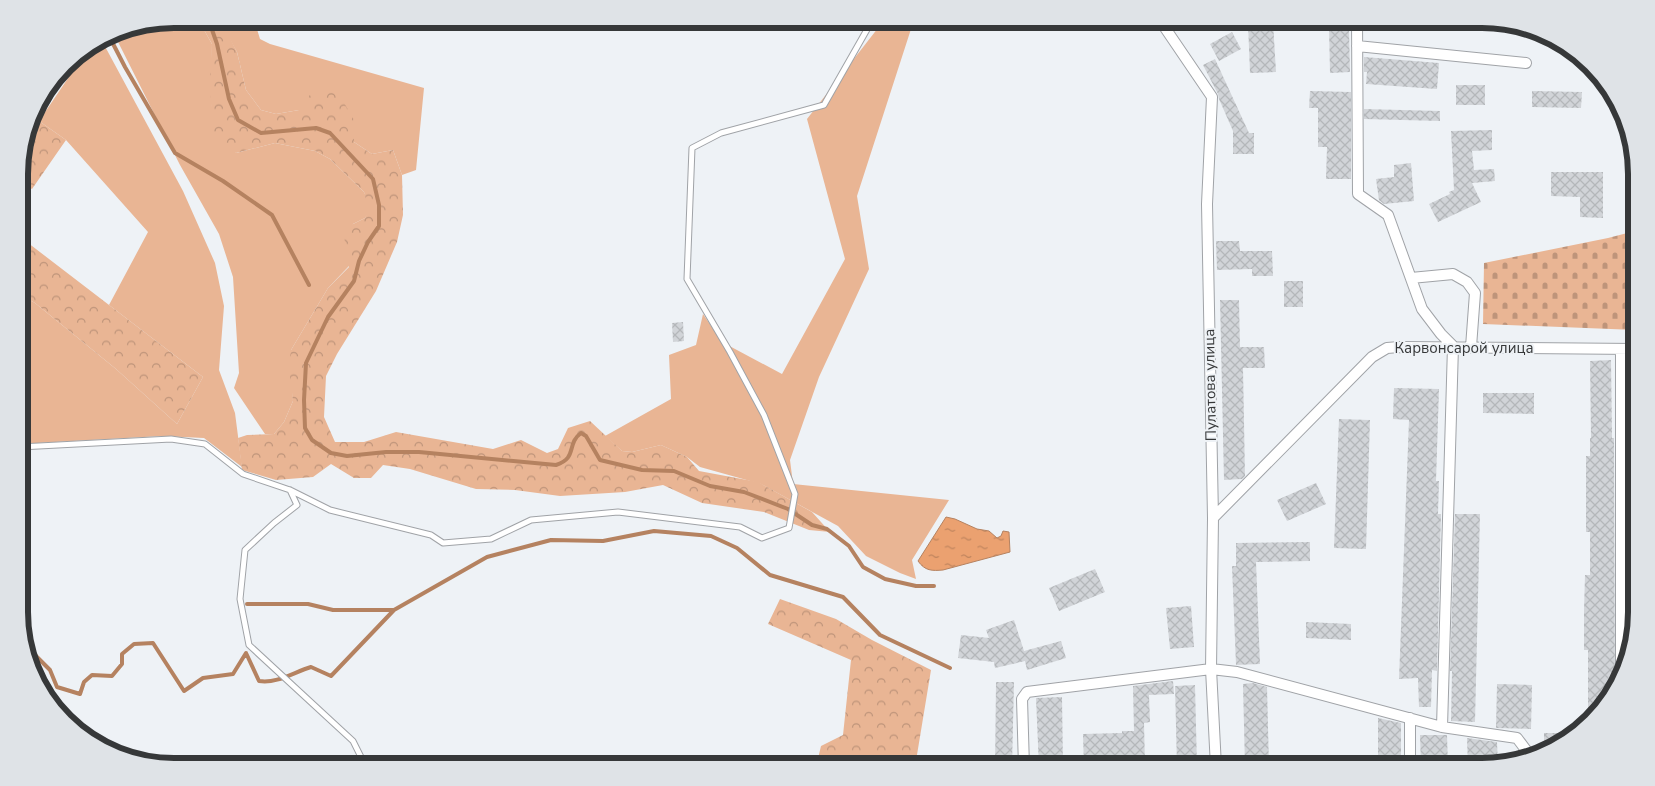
<svg xmlns="http://www.w3.org/2000/svg" width="1655" height="786" font-family="'Nunito Sans',sans-serif">
<style>
.green{fill:#e9b594}
.forest{fill:url(#forest-crowns)}
.cemetery{fill:url(#cemetery-stones)}
.water{fill:url(#water-ripples);stroke:#b58260}
.lines{fill:none;stroke-linecap:round;stroke-linejoin:round}
.stream{stroke:#b58260;stroke-width:4}
.building{fill:url(#building-cross-hatch)}
.service-casing{stroke:#a0a3a7;stroke-width:7}
.minor-casing{stroke:#a0a3a7;stroke-width:12}
.service{stroke:#fff;stroke-width:5}
.minor{stroke:#fff;stroke-width:10}
.labels{text-anchor:middle;dominant-baseline:central;stroke-width:4;stroke-linejoin:round;paint-order:stroke}
.street-label{font-size:15px;fill:#363839;stroke:#eef2f6}
.rim{fill:none;stroke:#363839;stroke-width:6}
</style>
<defs>
<pattern id="forest-crowns" width="20" height="18" patternUnits="userSpaceOnUse" patternTransform="scale(1.25)"><rect width="20" height="18" fill="#e9b594"/><path d="M2 6a3 3 0 1 1 6 0M12 15a3 3 0 1 1 6 0" fill="none" stroke="#be947a"/></pattern>
<pattern id="cemetery-stones" width="16" height="16" patternUnits="userSpaceOnUse" patternTransform="scale(1.25)"><rect width="16" height="16" fill="#e9b594"/><path d="M2 7V4a2 2 0 0 1 4 0v3zM10 15v-3a2 2 0 0 1 4 0v3z" fill="#be947a"/></pattern>
<pattern id="water-ripples" width="26" height="14" patternUnits="userSpaceOnUse" patternTransform="scale(1.25)"><rect width="26" height="14" fill="#eba170"/><path d="M2 4q2-2 4 0t4 0M15 11q2-2 4 0t4 0" fill="none" stroke="#bf845d"/></pattern>
<pattern id="building-cross-hatch" width="8" height="8" patternUnits="userSpaceOnUse" patternTransform="scale(1.25)"><rect width="8" height="8" fill="#d1d4d8"/><path d="M0 0l8 8M0 8l8-8" fill="none" stroke="#b4b7ba"/></pattern>
</defs>
<rect width="100%" height="100%" fill="#eef2f6"/>
<path class="green" d="M174 19H185L203 28 212 44 211 105 236 153 275 143 315 151 330 159 364 192 371 209 365 218 353 224 349 266 328 288 291 350 293 401 284 422 274 434H265L234 388 239 373 233 277 219 234 180 165 113 32Z
M238 19H257L256 26 260 39 270 44 424 88 416 170 402 175 393 150 372 154 354 142V120L299 110 276 114 261 110 246 90 237 52 228 36Z
M885 19H893L911 29 857 196 869 269 819 377 790 460 793 484 949 500 912 560 916 579 900 573 866 556 838 526 761 484 700 467 687 457 661 445 632 452 622 451 605 436 671 399 669 355 696 345 703 314 722 342 782 374 845 259 807 119Z
M101 39 183 191 215 263 224 306 219 370 235 413 242 467 204 438 162 436 20 444 19 294 35 303 116 369 177 424 203 377 109 305 148 232 66 140 39 121 77 65V54Z"/>
<path class="forest" d="M185 19H238L229 36 237 52 246 90 261 110 276 114 299 110 315 88 339 94 354 120V142L372 154 393 150 402 175 403 215 397 242 376 291 337 354 326 376 324 417 335 442H364L396 432 493 449 521 440 547 453 558 449 568 428 590 421 622 451 632 452 661 445 687 457 699 471 758 482 812 512 830 532 809 530 764 512 702 503 663 485 625 492 560 496 515 490 476 489 410 469 383 465 371 478H354L331 464 313 477 276 480 242 470 238 438 247 435 274 434 284 422 293 401 289 367 291 350 328 288 349 267 344 236 353 224 365 218 369 209 364 192 330 159 315 151 275 143 236 153 212 135 210 73 212 44 203 28Z
M39 121 66 140 32 189 19 182V163L25 142Z
M19 236 203 377 177 424 116 369 35 303 19 294Z
M780 599 836 619 872 640 931 670 915 767H816L821 746 843 735 851 660 768 624Z"/>
<path class="cemetery" d="M1635 231V330L1483 324 1484 263 1608 238Z"/>
<path class="water" d="M946 517 955 519 977 529 989 531 997 538 1001 536 1003 531 1009 532 1010 552 943 570C932 571 925 571 918 561Z"/>
<g class="lines">
<path class="stream" d="M203 19 210 24 217 44 229 99 238 120 261 133 316 128 330 133 373 179 379 205V226L368 242 359 261 354 281 328 317 306 363 304 400 305 428 312 440 331 453 347 456 386 452H419L556 465C578 458 566 444 581 433L586 436 600 460 642 470 674 471 710 486 744 492 788 509 812 525 827 529 849 546 863 567 885 579 916 586H934
M108 34 125 67 175 153 223 181 272 215 309 285
M247 604H308L333 610H394
M26 646 50 670 57 687 80 694 84 682 92 675 112 676 122 664V654L134 644 153 643 184 691 203 678 233 674 246 653 259 681C277 684 294 672 311 667L331 676 394 610 487 557 551 540 603 541 654 531 711 536 737 548 770 575 843 597 880 635 950 668"/>
</g>
<path class="building" d="M1273 22 1276 72 1250 73 1248 23Z
M1329 28H1349L1350 72 1330 73Z
M1232 32 1241 49 1219 61 1210 44Z
M1364 57 1439 63 1437 89 1366 84 1367 72H1364Z
M1215 59 1249 133H1254V154H1233V131L1219 99 1218 94 1203 65Z
M1456 85H1485V105H1456Z
M1310 91 1351 92V179H1326L1327 147H1318V108H1309Z
M1532 91 1582 92 1581 108 1532 107Z
M1364 109 1440 111V121L1364 119Z
M1492 130V150L1472 151 1474 170 1494 169 1495 181 1472 183 1481 202 1438 222 1429 204 1450 194 1449 192 1454 190 1451 131Z
M1411 163 1414 201 1384 204 1379 200 1376 179 1394 177V165Z
M1551 172H1603V218L1580 217V197L1551 196Z
M1216 241H1239L1240 251H1272L1273 276H1252V269L1217 270Z
M1284 281H1303V307H1284Z
M1220 300H1239L1240 347H1264L1265 368H1243L1245 476 1242 479 1224 480Z
M683 322 684 341 673 342 672 323Z
M1611 360 1612 438H1614L1615 687 1588 717V650H1584V611L1585 575H1590V532H1586V456H1590V438H1591L1590 361Z
M1394 388 1439 389 1436 481H1439L1438 514H1441L1437 671 1432 670 1431 707H1419L1418 678 1399 679 1409 420 1393 419Z
M1483 393H1534V414L1483 413Z
M1339 419 1370 420 1366 549 1334 548Z
M1628 438H1636V572H1628Z
M1316 483 1326 504 1287 521 1277 500Z
M1455 514H1480L1475 722 1451 721 1452 671H1450Z
M1310 542V561L1256 562 1260 664 1236 665 1232 566H1236V543Z
M1095 569 1105 592 1059 611 1049 588Z
M1191 606 1194 647 1170 649 1166 608Z
M1014 620 1024 651 1061 641 1066 658 1027 670 1025 661 995 668 994 662 958 658 961 635 989 638 986 630Z
M1306 622 1351 624V640L1306 638Z
M1173 681 1174 694 1149 695 1150 722 1144 723 1145 764 1114 765V767H1084L1083 734 1122 733V731H1134L1133 686Z
M996 682H1014L1012 767H995Z
M1253 683 1267 687 1269 767H1245L1243 684Z
M1497 684 1532 685 1531 729 1496 728Z
M1195 685 1197 767H1177L1175 686Z
M1062 697 1063 767H1039L1036 698Z
M1378 718 1401 723V767H1378Z
M1544 733H1575L1567 741 1553 746H1544Z
M1420 735H1447L1448 767H1421Z
M1467 738 1497 742 1498 765 1491 767H1468Z"/>
<g class="lines">
<g class="service-casing">
<path id="service" d="M20 447 171 439 205 444 243 474 290 490 330 510 431 535 443 543 491 539 531 520 618 512 740 527 762 538 789 528 795 494 764 415 730 352 687 279 692 148 721 133 824 105 873 19
M290 490 297 505 274 523 245 550 240 599 249 645 353 741 366 767"/>
</g>
<g class="minor-casing">
<path id="minor" d="M1159 19 1212 97 1207 204 1213 518 1211 669 1216 767
M1357 19 1358 194 1388 215 1422 309 1441 334 1453 346 1442 727
M1357 46 1526 63
M1411 278 1453 274 1467 282 1475 293 1471 347
M1621 349V678
M1213 518 1372 357 1387 348 1399 347 1636 349
M1024 767 1022 699 1027 692 1211 669 1237 672 1442 727 1517 738 1529 754
M1410 767V718"/>
</g>
<use href="#service" class="service"/>
<use href="#minor" class="minor"/>
</g>
<g class="labels">
<g class="street-label">
<text x="1464" y="348">Карвонсарой улица</text>
<text transform="translate(1210 385) rotate(-91)">Пулатова улица</text>
</g>
</g>
<path d="M0 0H1655V786H0ZM174 28H1482A146 146 0 0 1 1628 174V612A146 146 0 0 1 1482 758H174A146 146 0 0 1 28 612V174A146 146 0 0 1 174 28Z" fill="#dfe3e7" fill-rule="evenodd"/>
<path class="rim" d="M174 28H1482A146 146 0 0 1 1628 174V612A146 146 0 0 1 1482 758H174A146 146 0 0 1 28 612V174A146 146 0 0 1 174 28Z"/>
</svg>
